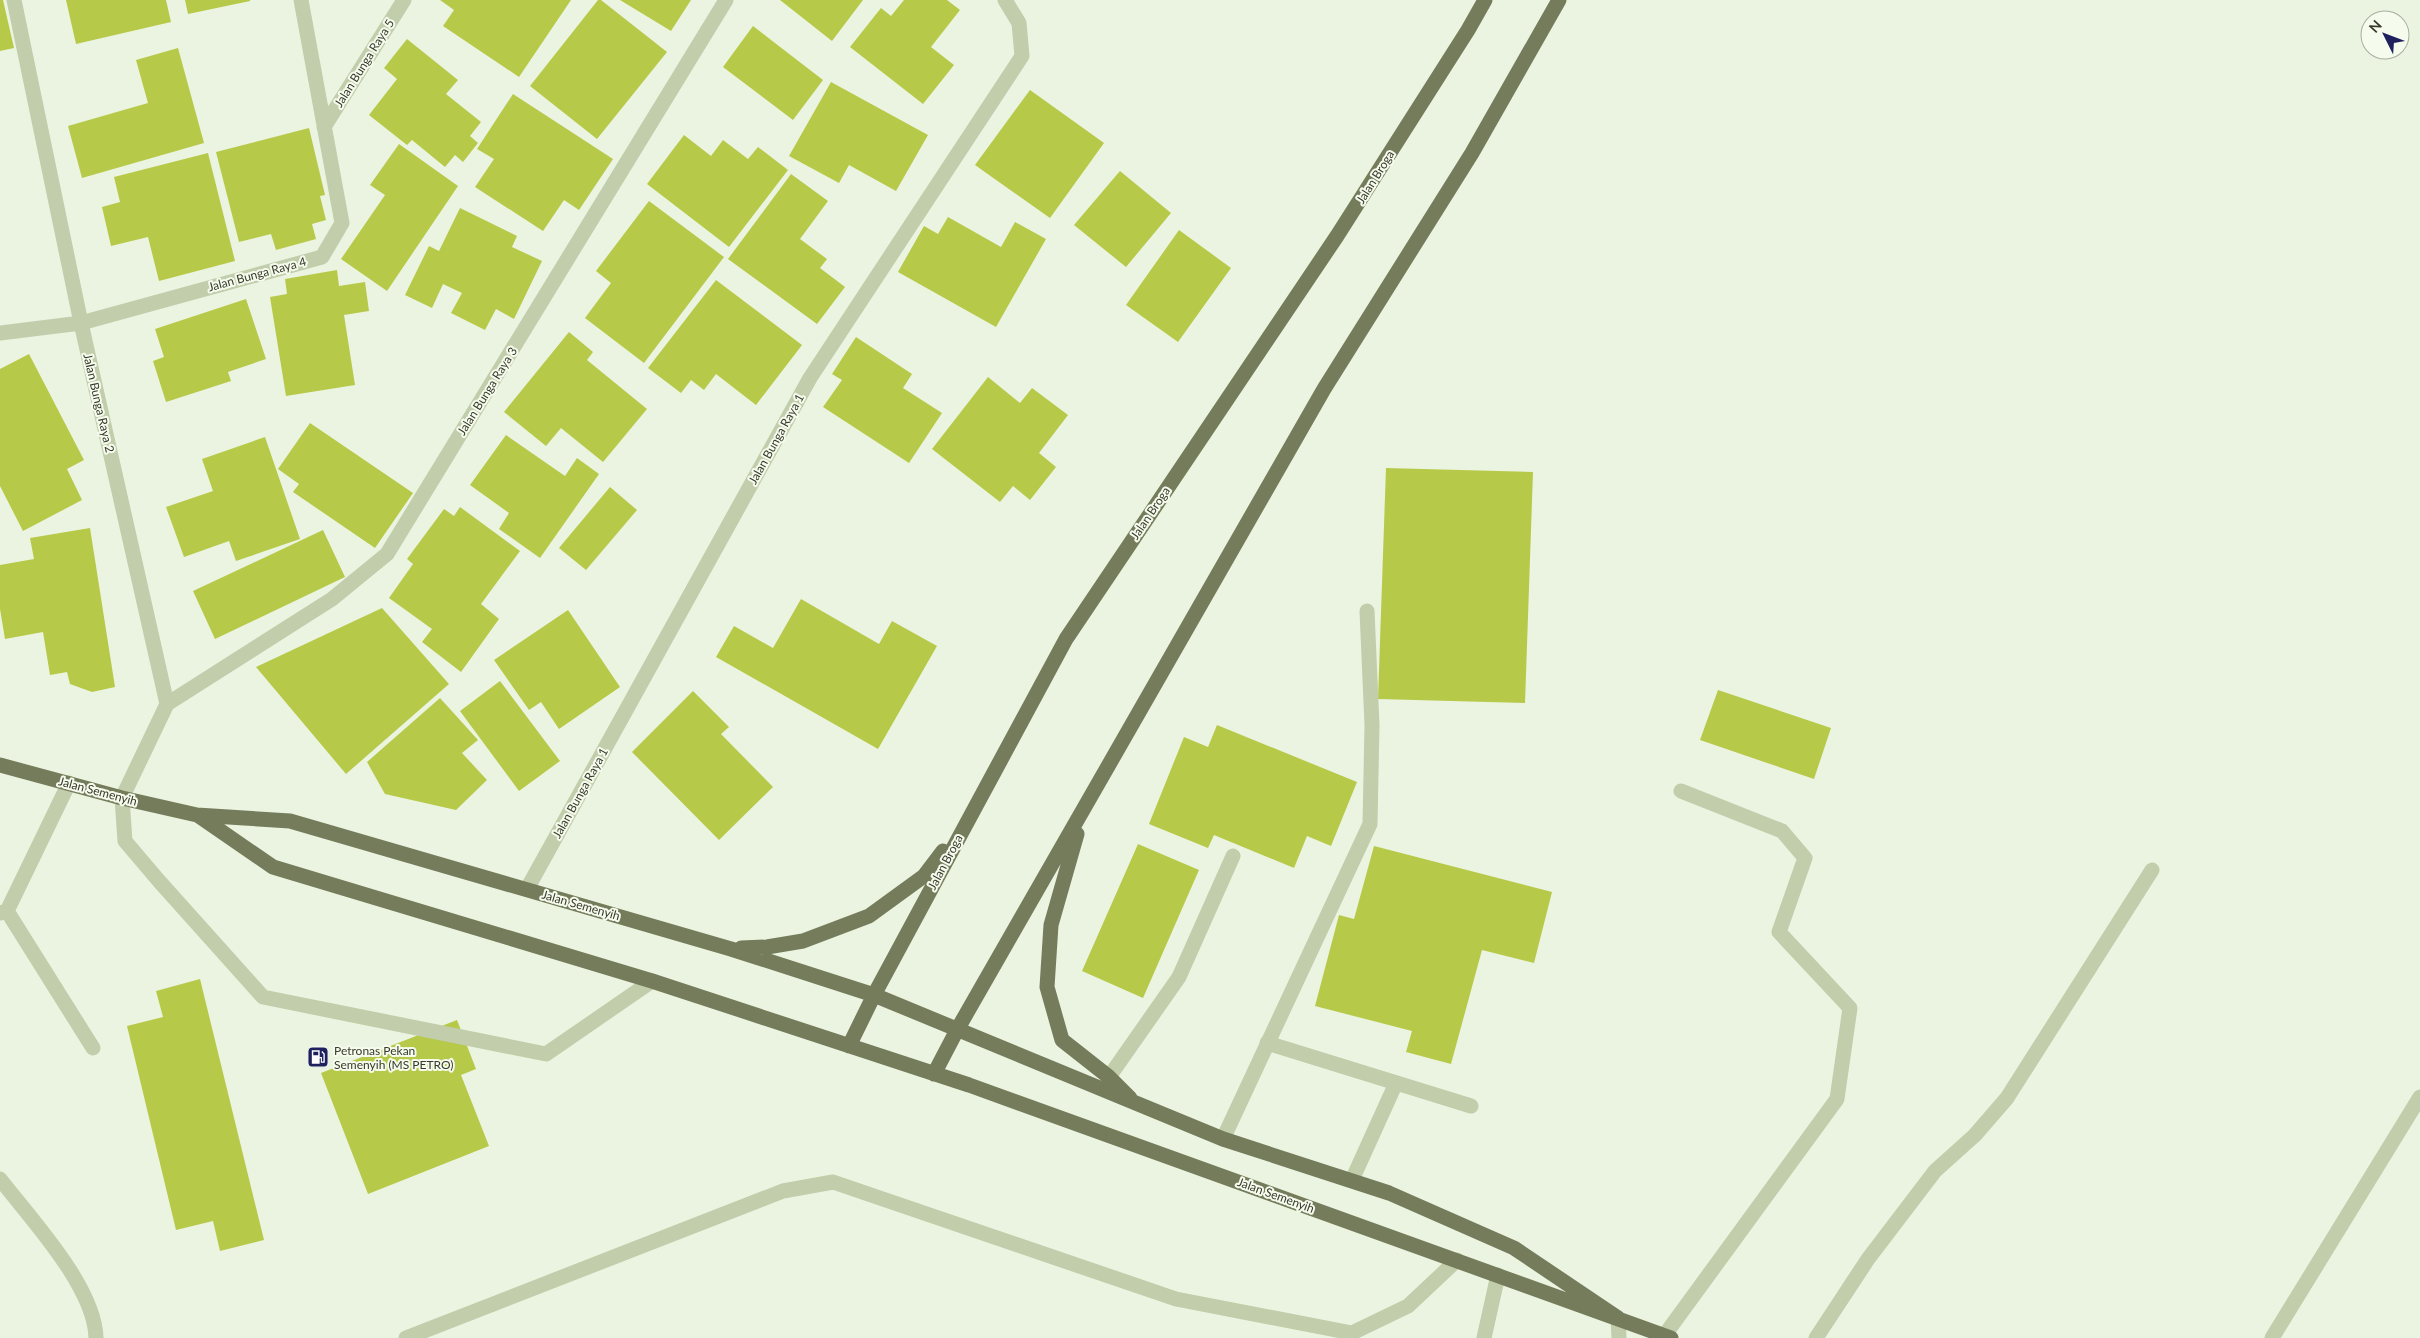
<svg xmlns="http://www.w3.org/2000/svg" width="2420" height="1338" font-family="Lato,sans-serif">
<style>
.building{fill:#b7c949}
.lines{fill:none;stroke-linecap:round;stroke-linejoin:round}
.minor{stroke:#c1cdab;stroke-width:15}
.major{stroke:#757c5b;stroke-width:15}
.labels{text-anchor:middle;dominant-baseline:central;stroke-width:4;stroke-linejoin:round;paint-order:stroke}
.street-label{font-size:12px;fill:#373a2a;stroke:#f5fbed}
.poi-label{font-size:12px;fill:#373a2a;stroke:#f5fbed;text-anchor:start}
</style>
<rect width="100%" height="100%" fill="#ebf4e0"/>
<path class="building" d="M0 0H3L14 48 0 51Z
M66 0H166L171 22 76 44Z
M185 0H250V1L188 14Z
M440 0H571L519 77 443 26 454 10Z
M598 0H601L667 52 597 139 530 86Z
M620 0H691L671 31Z
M780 0H863L832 41Z
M904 0H947L960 10 931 47 954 65 923 104 850 47 881 8 891 16Z
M753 26 823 80 793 120 723 67Z
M407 39 458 80 446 94 481 122 470 136 478 143 463 162 455 155 445 167 412 140 407 145 369 115 397 79 384 68Z
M178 48 204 143 82 178 68 126 148 103 136 60Z
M831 82 928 135 896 191 849 165 839 183 789 156Z
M1030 90 1104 143 1050 218 975 165Z
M513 94 613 159 579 210 564 200 543 231 475 187 494 159 477 149Z
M309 128 325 195 320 196 326 220 312 224 316 239 276 250 271 234 239 242 216 152Z
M684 135 711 156 723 140 748 159 758 147 788 170 729 247 647 184Z
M399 144 458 186 387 291 341 259 385 195 370 185Z
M208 153 235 261 159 281 148 237 111 246 102 207 120 202 114 177Z
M1120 171 1171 213 1126 267 1074 225Z
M791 174 828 201 800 239 827 259 820 268 845 287 817 324 728 259Z
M649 201 724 257 644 363 585 318 611 283 596 271Z
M460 208 517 236 512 247 542 261 514 319 496 309 485 330 451 313 462 293 443 284 432 308 405 295 429 246 439 251Z
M948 217 1001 247 1015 222 1046 239 996 327 898 272 924 226 938 234Z
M1179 230 1231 268 1178 342 1126 305Z
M337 270 339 286 365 282 369 311 344 315 355 385 286 396 270 297 287 294 285 279Z
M716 280 802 345 756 405 716 374 704 390 691 380 681 393 648 368Z
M246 299 266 359 228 372 231 381 166 402 153 361 164 357 155 329Z
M569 332 593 352 587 360 647 409 603 462 561 428 546 446 504 412Z
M856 337 912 374 903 388 942 413 909 463 823 407 842 380 832 374Z
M29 354 84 460 67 469 82 500 23 531 0 486V369Z
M988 377 1020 403 1032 388 1068 415 1039 453 1056 467 1030 500 1013 486 1000 502 932 449Z
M310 423 413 493 375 548 293 492 299 484 278 469Z
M506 435 565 476 577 458 599 474 540 558 499 529 509 513 470 485Z
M265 437 300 539 236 561 229 541 184 557 166 507 213 491 202 459Z
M1386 468 1533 472 1525 703 1378 699Z
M610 487 637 510 586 570 559 548Z
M460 507 520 551 481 604 499 619 461 672 422 642 432 629 389 598 413 564 407 559 444 509 454 516Z
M90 528 115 687 92 692 70 684 67 672 50 675 43 632 5 639 0 609V565L34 559 30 538Z
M323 530 345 577 215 639 193 591Z
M801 599 879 644 892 621 937 646 878 749 716 657 734 626 773 648Z
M382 608 449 684 346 774 256 667Z
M568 610 620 687 559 729 541 702 529 710 494 660Z
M500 681 560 761 519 791 460 711Z
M1718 690 1831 728 1814 779 1700 740Z
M693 691 729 727 721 734 773 787 719 840 632 752Z
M440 698 478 740 462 753 487 780 456 810 385 794 367 762Z
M1217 725 1357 782 1331 846 1307 836 1294 868 1214 835 1208 848 1149 824 1184 737 1208 747Z
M1138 844 1199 870 1143 998 1082 971Z
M1374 846 1552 892 1534 963 1482 950 1451 1064 1406 1052 1412 1031 1315 1006 1339 915 1354 919Z
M200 979 264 1240 220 1251 213 1221 176 1230 127 1026 163 1017 156 991Z
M457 1020 476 1069 461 1075 489 1146 368 1194 321 1073Z"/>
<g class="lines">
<path class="minor" d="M14 0 81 323 167 704 122 798 125 841 159 881 263 997 546 1054 652 981
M324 127 404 0
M0 333 81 323 322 257 342 223 301 0
M167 704 332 599 387 554 726 0
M527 889 810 378 1022 56 1019 23 1005 0
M7 911 93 1048
M0 913 7 911 69 783
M1267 1043 1471 1106
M1109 1077 1179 977 1233 856
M1223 1139 1370 824 1372 725 1367 611
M0 1179C31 1219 95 1287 96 1338
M1352 1180 1396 1083
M1618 1318 1619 1338
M1664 1336 1837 1099 1850 1008 1779 932 1805 858 1782 831 1681 791
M406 1338 783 1191 833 1182 1176 1299 1352 1333 1408 1306 1457 1260
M1484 1338 1498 1275
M1816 1338 1868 1259 1935 1171 1975 1135 2007 1098 2152 870
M2272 1338 2420 1097"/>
<path class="major" d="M0 765 122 798 197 815 290 821 731 949 874 995 1223 1139 1389 1193 1514 1248 1618 1318
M199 816 273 867 652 981 969 1085 1671 1338
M1077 834 1051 925 1047 987 1062 1040 1109 1077 1130 1098
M741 948 767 947 803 941 869 916 924 876 943 851
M849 1046 874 995 1066 639 1337 236 1468 30 1485 0
M934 1074 957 1030 1324 389 1472 153 1559 0"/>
</g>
<defs>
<g id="fuel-square" transform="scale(1.125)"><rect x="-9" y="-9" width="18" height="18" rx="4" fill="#1e215d" stroke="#f5fbed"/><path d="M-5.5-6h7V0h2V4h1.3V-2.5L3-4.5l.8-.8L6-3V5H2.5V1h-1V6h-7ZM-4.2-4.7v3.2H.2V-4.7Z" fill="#fff"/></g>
</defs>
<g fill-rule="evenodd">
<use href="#fuel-square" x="318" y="1057"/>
</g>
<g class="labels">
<g class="street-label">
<text transform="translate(364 63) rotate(-58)">Jalan Bunga Raya 5</text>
<text transform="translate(1375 177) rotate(-58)">Jalan Broga</text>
<text transform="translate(257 274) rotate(-15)">Jalan Bunga Raya 4</text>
<text transform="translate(487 391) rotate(-58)">Jalan Bunga Raya 3</text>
<text transform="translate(99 403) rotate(77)">Jalan Bunga Raya 2</text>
<text transform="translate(776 439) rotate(-61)">Jalan Bunga Raya 1</text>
<text transform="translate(1150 513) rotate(-56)">Jalan Broga</text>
<text transform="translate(98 791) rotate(15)">Jalan Semenyih</text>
<text transform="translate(580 793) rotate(-61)">Jalan Bunga Raya 1</text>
<text transform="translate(945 862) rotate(-62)">Jalan Broga</text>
<text transform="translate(581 905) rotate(16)">Jalan Semenyih</text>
<text transform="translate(1276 1195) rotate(20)">Jalan Semenyih</text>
</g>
<g class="poi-label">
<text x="334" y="1050">Petronas Pekan<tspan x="334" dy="14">Semenyih (MS PETRO)</tspan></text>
</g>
</g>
<g transform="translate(2385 35) rotate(312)"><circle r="24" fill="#f5fbed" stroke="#a9ae9f"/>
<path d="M0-4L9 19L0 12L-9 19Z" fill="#1e215d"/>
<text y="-8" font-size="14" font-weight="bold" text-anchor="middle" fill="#373a2a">N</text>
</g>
</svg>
